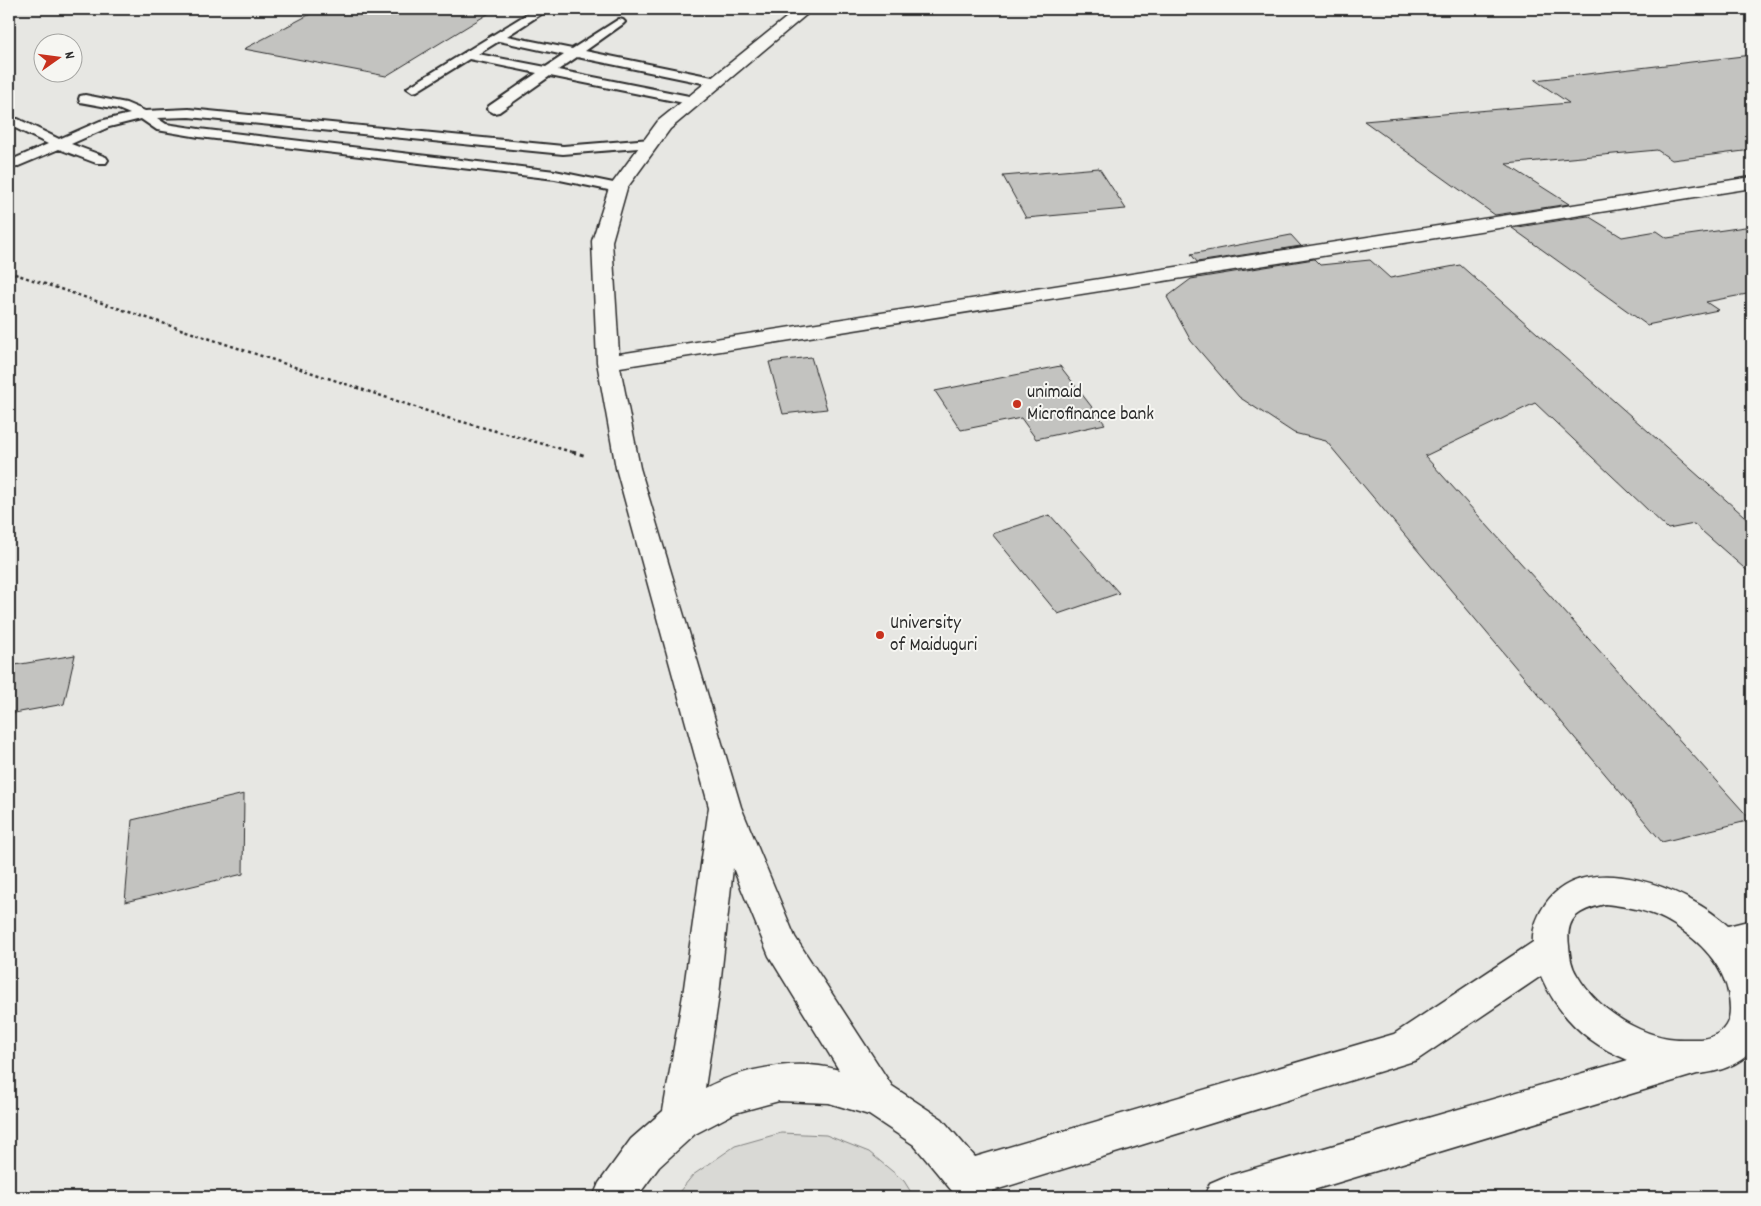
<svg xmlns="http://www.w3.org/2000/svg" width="1761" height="1206" font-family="Dekko,sans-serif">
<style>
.built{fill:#e7e7e3;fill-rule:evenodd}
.green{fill:#d9d9d5;stroke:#828280}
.building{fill:#c3c3c0;stroke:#2b2b2b}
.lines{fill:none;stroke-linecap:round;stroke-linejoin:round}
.lane-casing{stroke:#2b2b2b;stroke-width:4}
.street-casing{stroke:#2b2b2b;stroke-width:3}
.path-far1{stroke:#2b2b2b;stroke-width:2.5;stroke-dasharray:3 3;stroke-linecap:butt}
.path{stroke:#2b2b2b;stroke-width:3;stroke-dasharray:4 4;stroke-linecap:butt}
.lane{fill:#f6f6f2;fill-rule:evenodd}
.street{fill:#f6f6f2;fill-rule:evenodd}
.poi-dot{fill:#c8321e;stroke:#f6f6f2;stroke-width:2}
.labels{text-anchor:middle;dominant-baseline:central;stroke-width:4;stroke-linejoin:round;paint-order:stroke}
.poi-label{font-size:19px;fill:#2b2b2b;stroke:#f6f6f2;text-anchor:start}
</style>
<rect width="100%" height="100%" fill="#f6f6f2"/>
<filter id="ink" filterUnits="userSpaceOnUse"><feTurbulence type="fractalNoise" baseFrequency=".02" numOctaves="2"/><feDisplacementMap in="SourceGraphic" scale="10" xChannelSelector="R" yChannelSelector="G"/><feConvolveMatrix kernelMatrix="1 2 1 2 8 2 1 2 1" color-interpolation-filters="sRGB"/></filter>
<g filter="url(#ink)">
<path class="built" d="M9 9H1752V1197H9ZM42 42H72V72H42Z"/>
<path class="green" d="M781 1133 826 1135 869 1152 904 1181 914 1197H675L693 1175 735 1146Z"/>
<path class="building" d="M320 9H496L386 76 244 49Z
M1752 55V150L1672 160 1657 150 1506 164 1569 204 1495 215 1364 121 1569 103 1535 80Z
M1099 168 1126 209 1026 218 1003 176Z
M1588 216 1622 237 1657 231 1667 238 1752 226V293L1706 302 1718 310 1647 325 1512 228Z
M1291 235 1301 246 1197 262 1191 254Z
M1314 259 1320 265 1370 260 1390 278 1460 265 1752 523V575L1694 524 1668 529 1535 403 1425 456 1751 820 1662 842 1326 441 1294 433 1239 397 1191 341 1167 297 1191 279Z
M811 357 827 409 783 414 769 362Z
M1060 366 1105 424 1036 439 1021 418 961 430 935 391Z
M1050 515 1119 593 1058 614 992 534Z
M75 655 64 704 9 714V666Z
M244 794 243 874 125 902 132 820Z"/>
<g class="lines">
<g class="lane-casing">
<path id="lane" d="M535 9H549L507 36 572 49 619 19 623 20 625 22 623 24 585 51 717 78 723 82 717 86 577 57 558 70 694 97 700 101 694 105 550 76 499 112 494 113 487 109 489 106 537 73 469 59 417 91 413 92 407 88ZM499 41 564 55 546 67 478 54Z
M85 95 126 103 145 111 189 109 563 146 651 139 658 143 651 147 563 154 189 117 157 118 166 124 199 129 555 171 623 185 625 188 623 191 618 192 555 179 199 137 157 130 141 119 109 127 71 144 106 157 108 160 106 163H96L59 149 9 170V161L48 144 9 125V119H18L59 139 100 121 130 114 118 109 80 102 79 99 80 96Z"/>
</g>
<g class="street-casing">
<path id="street" d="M797 9H813L670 129 627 188 612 241 619 354 1752 177V188L620 367 640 468 741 807 795 937 892 1086 942 1119 975 1157 1394 1034 1533 942C1532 929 1538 914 1546 903 1586 847 1689 889 1728 926L1752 920V950L1747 951 1752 961V1050C1740 1065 1716 1073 1697 1074L1290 1197H1204L1210 1183 1224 1177 1628 1060C1588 1044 1558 1016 1541 976L1417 1060 992 1191 994 1197H954L952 1191 914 1145 869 1115 829 1103 779 1101 735 1113 695 1134 659 1167 637 1197H593L599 1183 631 1139 663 1111 683 995 709 807 616 468 597 362 592 241 609 188 658 121ZM733 868 769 956 839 1070C796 1058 744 1068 705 1088L719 995ZM1605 904C1634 907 1660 913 1683 931 1709 949 1730 976 1730 1009 1730 1021 1725 1031 1713 1036 1706 1040 1696 1039 1687 1039 1645 1041 1598 1011 1577 975 1571 966 1570 956 1569 946 1565 916 1580 910 1605 904Z"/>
</g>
<path class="path-far1" d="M9 272 448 418 576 453"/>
<path class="path" d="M572 452 587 456"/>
<use href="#lane" class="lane"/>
<use href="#street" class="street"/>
</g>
</g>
<g class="poi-dot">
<circle cx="1017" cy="404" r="5"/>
<circle cx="880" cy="635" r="5"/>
</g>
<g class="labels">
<g class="poi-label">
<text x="1027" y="393">unimaid<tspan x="1027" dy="22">Microfinance bank</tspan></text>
<text x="890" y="624">University<tspan x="890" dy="22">of Maiduguri</tspan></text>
</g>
</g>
<rect width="1761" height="1206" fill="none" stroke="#f6f6f2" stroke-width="30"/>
<rect x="15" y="15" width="1731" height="1176" fill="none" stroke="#2b2b2b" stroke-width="2" filter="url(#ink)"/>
<g transform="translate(58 58) rotate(76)"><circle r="24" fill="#f6f6f2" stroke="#a5a5a2"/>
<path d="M0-4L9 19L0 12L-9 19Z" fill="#c8321e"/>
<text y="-8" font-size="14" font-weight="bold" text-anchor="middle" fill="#2b2b2b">N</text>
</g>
</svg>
